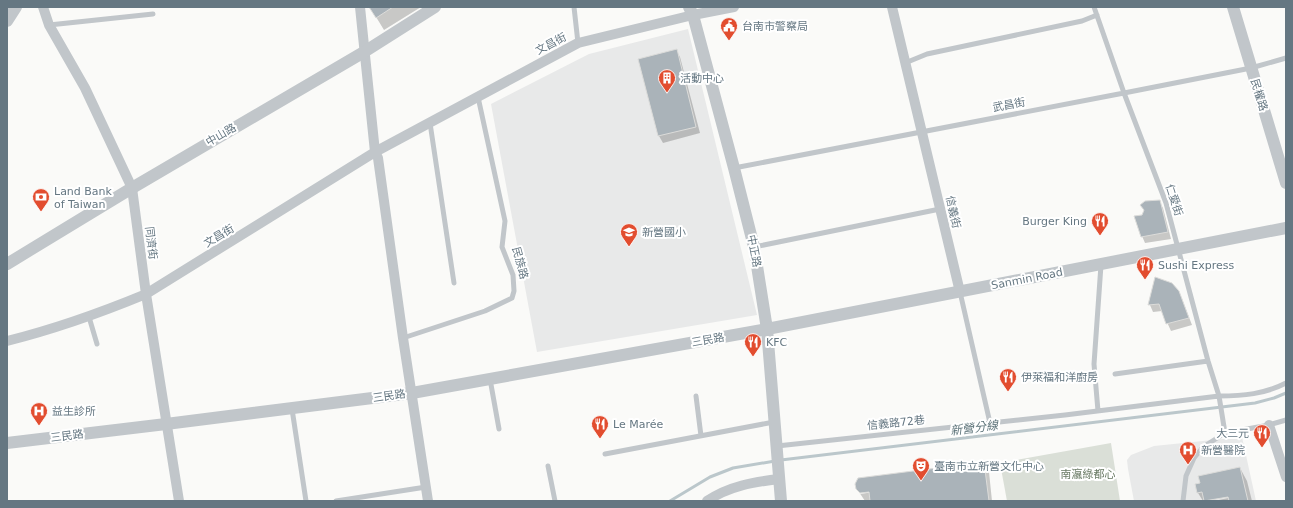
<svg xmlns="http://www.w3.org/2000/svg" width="1293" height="508" font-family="'DejaVu Sans','Noto Sans TC',sans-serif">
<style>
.built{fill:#e8e9e9}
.green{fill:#dadfd7}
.shadow{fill:#0003;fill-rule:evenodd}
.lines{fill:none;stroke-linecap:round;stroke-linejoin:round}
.stream{stroke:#bbc7cb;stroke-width:3}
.building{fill:#aab3b9;stroke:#dcdcda}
.service{stroke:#c1c6ca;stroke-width:5}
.minor{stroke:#c1c6ca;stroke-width:10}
.tertiary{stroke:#c1c6ca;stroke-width:12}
.labels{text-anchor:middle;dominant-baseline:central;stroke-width:4;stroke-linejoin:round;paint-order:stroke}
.poi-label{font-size:11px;fill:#657782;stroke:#fff;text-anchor:start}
.street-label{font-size:11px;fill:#657782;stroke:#fff}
.park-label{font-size:11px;fill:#697a64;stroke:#fff}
.water-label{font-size:12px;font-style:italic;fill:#60767c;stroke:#fff}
</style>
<rect width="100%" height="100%" fill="#fafaf8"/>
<path class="built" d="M688 29 757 315 537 352 491 104 589 54Z
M1242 437 1256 501H1134L1128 469 1127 460 1131 455 1154 446Z"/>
<path class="green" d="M1111 443 1120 501H1007L1000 463Z"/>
<path class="shadow" d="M370 7H421L384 30Z
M676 50 680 57 700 133 663 143 659 136 640 60Z
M1159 201 1163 208 1171 239 1145 243 1142 236 1143 216Z
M1156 278 1178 291 1182 299 1192 325 1171 331 1162 311 1153 312 1150 305Z
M983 463 989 472 992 501H865L857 489ZM860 492H874L860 494Z
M1240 468 1247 481 1252 501H1214L1233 497 1232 495 1203 501 1198 493Z"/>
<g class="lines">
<path class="stream" d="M781 460 1255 403 1274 398 1286 393
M670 501 710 477 733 468 775 461"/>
</g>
<path class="building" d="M369 7H393L376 18Z
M677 49 696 127 658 136 638 59Z
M1160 200 1168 232 1141 237 1134 216 1142 215 1144 210 1140 205 1145 201Z
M1155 277 1172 283 1179 291 1189 318 1166 324 1159 304 1148 305Z
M984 462 989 501H870L869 492 860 493 856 489 855 484 858 478Z
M1240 467 1248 501H1229L1228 497 1204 501 1202 492 1197 493 1195 484 1200 483 1198 476Z"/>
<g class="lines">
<path class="service" d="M574 7 578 43
M1094 7 1124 93 1166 203 1208 361 1219 396 1225 433
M49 25 153 14
M905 63 927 54 1082 21 1097 15
M430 123 454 283
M734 168 1124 93 1251 68 1286 58
M754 247 940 209
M960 292 990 423
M89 317 97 344
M403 338 485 311 512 298 514 291 513 275 502 247 505 221 478 97
M1115 374 1208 361
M490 379 499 429
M696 396 701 436
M292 409 306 501
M1098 411 1094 364 1101 265
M777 446 1065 415 1219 396C1243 396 1265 394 1286 383
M605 454 774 422
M548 466 555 501
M336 501 426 487
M1183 501 1186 476 1194 458 1203 447 1225 433 1269 425 1286 420"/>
<path class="minor" d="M43 7 49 25 85 88 132 188 146 294 179 501
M360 7 375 152 378 158 403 338 428 501
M892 7 960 292
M7 341C55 329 100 313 146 294L375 152 578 43 693 15 734 7
M1269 425 1286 477
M707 501C729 486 754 482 779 479"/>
<path class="tertiary" d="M689 7 693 15 734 168 754 247 767 329 781 501
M1233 7 1286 183
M7 21 16 7
M7 264 132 188 364 52 435 7
M7 443 166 424 412 393 767 329 1286 228"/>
</g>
<defs>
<g id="civic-pin" transform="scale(0.9)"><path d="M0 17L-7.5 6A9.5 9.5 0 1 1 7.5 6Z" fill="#e24d2f" stroke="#fff"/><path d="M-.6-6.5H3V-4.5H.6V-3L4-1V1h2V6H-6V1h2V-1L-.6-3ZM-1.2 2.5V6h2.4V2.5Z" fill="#fff"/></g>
<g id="building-pin" transform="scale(0.9)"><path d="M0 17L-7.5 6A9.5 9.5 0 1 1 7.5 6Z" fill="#e24d2f" stroke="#fff"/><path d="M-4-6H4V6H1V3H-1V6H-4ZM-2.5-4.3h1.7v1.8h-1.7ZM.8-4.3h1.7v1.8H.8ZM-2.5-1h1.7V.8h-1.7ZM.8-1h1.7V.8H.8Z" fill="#fff"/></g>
<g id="bank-pin" transform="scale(0.9)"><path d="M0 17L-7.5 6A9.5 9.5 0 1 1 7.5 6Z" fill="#e24d2f" stroke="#fff"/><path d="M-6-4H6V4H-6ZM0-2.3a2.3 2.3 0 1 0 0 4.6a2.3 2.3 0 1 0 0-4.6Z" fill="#fff"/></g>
<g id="restaurant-pin" transform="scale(0.9)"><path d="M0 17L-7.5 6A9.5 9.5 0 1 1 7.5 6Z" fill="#e24d2f" stroke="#fff"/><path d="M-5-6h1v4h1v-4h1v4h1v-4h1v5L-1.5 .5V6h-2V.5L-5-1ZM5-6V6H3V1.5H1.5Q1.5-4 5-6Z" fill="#fff"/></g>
<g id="school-pin" transform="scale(0.9)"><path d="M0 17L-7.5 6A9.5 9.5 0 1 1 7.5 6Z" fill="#e24d2f" stroke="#fff"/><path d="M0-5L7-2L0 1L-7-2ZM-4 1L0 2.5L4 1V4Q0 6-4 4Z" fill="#fff"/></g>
<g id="hospital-pin" transform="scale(0.9)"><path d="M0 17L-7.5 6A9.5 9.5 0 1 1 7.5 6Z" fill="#e24d2f" stroke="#fff"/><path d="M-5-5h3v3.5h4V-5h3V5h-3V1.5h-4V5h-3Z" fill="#fff"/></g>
<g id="theatre-pin" transform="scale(0.9)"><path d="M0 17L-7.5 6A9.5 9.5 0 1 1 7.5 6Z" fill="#e24d2f" stroke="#fff"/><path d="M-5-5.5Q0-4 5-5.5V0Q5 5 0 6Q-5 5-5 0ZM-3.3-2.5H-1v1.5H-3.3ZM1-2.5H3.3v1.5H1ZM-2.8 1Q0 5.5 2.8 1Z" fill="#fff"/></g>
</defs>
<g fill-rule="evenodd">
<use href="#civic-pin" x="729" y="26"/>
<use href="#building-pin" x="667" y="78"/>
<use href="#bank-pin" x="41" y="197"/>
<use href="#restaurant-pin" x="1100" y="221"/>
<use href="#school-pin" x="629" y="232"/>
<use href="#restaurant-pin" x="1145" y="265"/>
<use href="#restaurant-pin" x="753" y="342"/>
<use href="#restaurant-pin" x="1008" y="377"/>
<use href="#hospital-pin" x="39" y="411"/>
<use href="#restaurant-pin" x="600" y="424"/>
<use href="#restaurant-pin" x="1262" y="433"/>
<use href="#hospital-pin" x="1188" y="450"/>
<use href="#theatre-pin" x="921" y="466"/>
</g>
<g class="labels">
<g class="poi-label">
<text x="742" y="26">台南市警察局</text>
<text x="680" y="78">活動中心</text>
<text x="54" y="191">Land Bank<tspan x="54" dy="13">of Taiwan</tspan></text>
<text x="1087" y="221" text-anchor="end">Burger King</text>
<text x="642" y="232">新營國小</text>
<text x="1158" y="265">Sushi Express</text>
<text x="766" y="342">KFC</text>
<text x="1021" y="377">伊萊福和洋廚房</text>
<text x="52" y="411">益生診所</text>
<text x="613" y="424">Le Marée</text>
<text x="1249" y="433" text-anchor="end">大三元</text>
<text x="1201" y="450">新營醫院</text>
<text x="934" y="466">臺南市立新營文化中心</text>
</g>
<g class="street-label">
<text transform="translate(551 44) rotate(-28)">文昌街</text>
<text transform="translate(1259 95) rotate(73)">民權路</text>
<text transform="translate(1009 105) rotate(-11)">武昌街</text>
<text transform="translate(221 135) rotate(-30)">中山路</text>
<text transform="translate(1174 200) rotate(72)">仁愛街</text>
<text transform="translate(953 212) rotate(77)">信義街</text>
<text transform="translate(219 236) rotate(-31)">文昌街</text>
<text transform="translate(151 243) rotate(83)">同濟街</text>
<text transform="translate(754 251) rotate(79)">中正路</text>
<text transform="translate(520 263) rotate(75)">民族路</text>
<text transform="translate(1027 279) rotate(-11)">Sanmin Road</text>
<text transform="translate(708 340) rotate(-10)">三民路</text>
<text transform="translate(389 396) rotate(-8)">三民路</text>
<text transform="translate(896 423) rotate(-6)">信義路72巷</text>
<text transform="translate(67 436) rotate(-7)">三民路</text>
</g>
<g class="park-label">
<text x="1088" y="474">南瀛綠都心</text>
</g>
<g class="water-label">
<text transform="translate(974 428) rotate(-7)">新營分線</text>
</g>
</g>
<rect width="1293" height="508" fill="none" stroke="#657782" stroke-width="16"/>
</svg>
